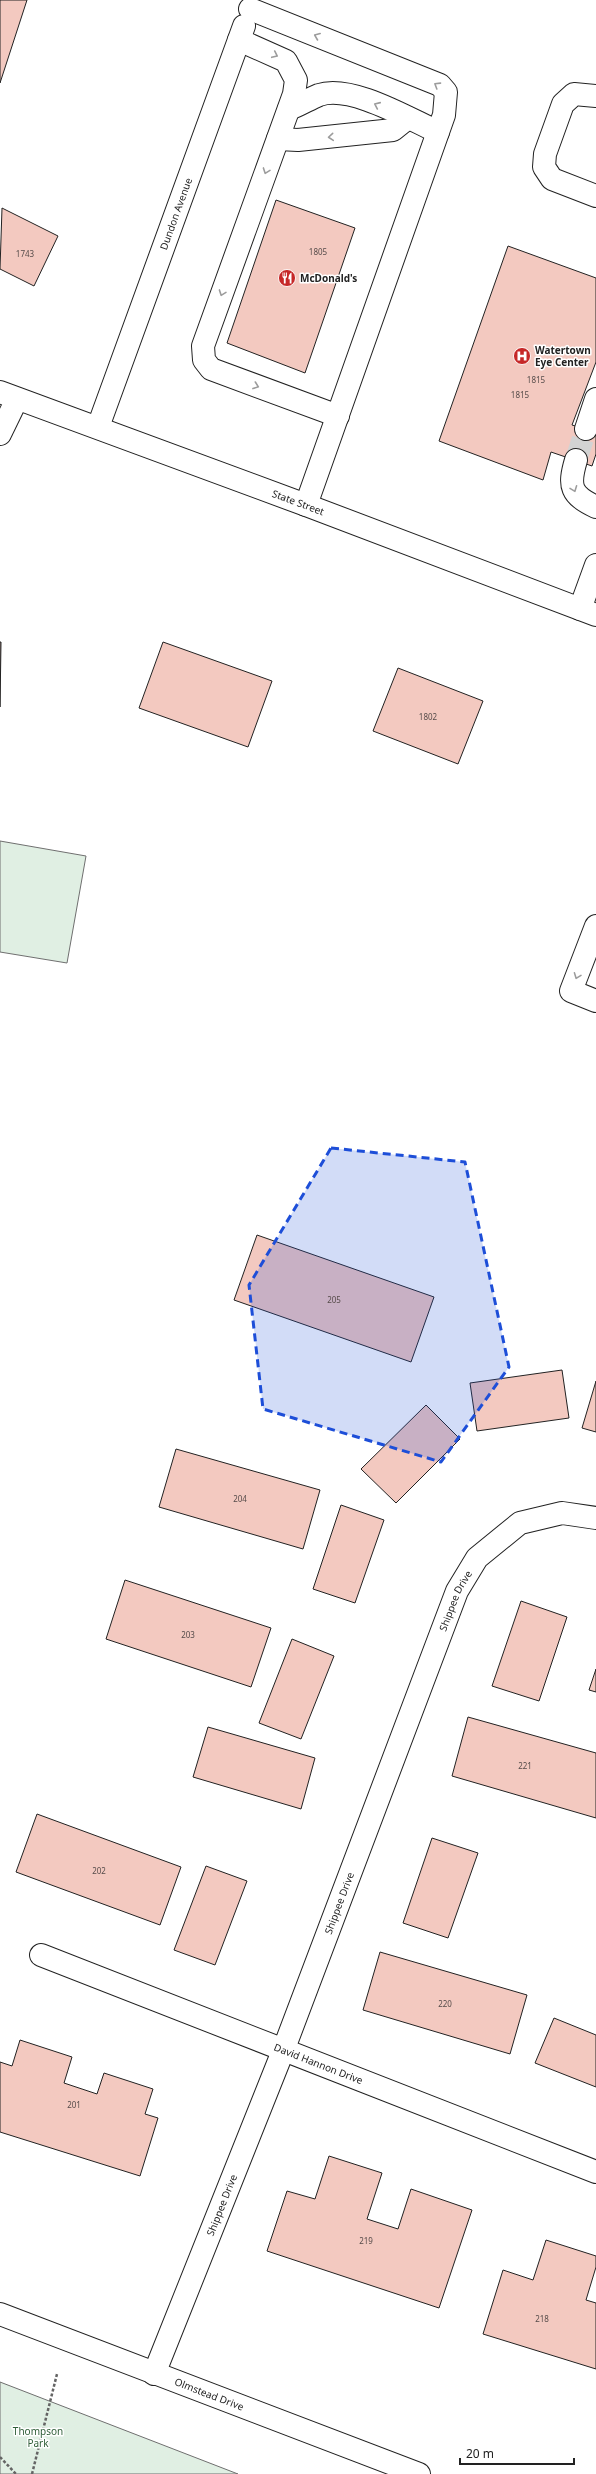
<svg xmlns="http://www.w3.org/2000/svg" width="596" height="2474" font-family="'Noto Sans',sans-serif">
<style>
.green{fill:#e0efe3;stroke:#6f6f6f}
.building{fill:#f3c9c0;stroke:#222}
.lines{fill:none;stroke-linecap:round;stroke-linejoin:round}
.minor-tunnel{stroke:#d3d3d3;stroke-width:22;stroke-dasharray:22 11;stroke-linecap:butt}
.minor-casing{stroke:#222;stroke-width:24}
.highway-casing{stroke:#222;stroke-width:24}
.path{stroke:#646464;stroke-width:2.5;stroke-dasharray:3 2;stroke-linecap:butt}
.minor{stroke:#fff;stroke-width:22}
.highway{stroke:#fff;stroke-width:22}
.oneway{stroke:#9c9c9c}
.marked{fill:#1d4ed8;fill-opacity:0.2;stroke:#1d4ed8;stroke-width:3;stroke-dasharray:8 5;stroke-linejoin:round}
.labels{text-anchor:middle;dominant-baseline:central;stroke-width:3;stroke-linejoin:round;paint-order:stroke}
.number-label{font-size:8px;fill:#564c4a}
.street-label{font-size:10px;fill:#222;stroke:#fff}
.poi-label{font-size:10px;font-weight:bold;fill:#222;stroke:#fff;text-anchor:start}
.park-label{font-size:10px;fill:#2f5e38;stroke:#fff}
</style>
<rect width="100%" height="100%" fill="#fff"/>
<path class="green" d="M0 841 86 856 67 963 0 952Z
M0 2382 238 2474H0Z"/>
<path class="building" d="M0 0H27L0 83Z
M276 200 355 228 305 373 227 343Z
M2 208 58 236 34 286 0 269Z
M508 246 596 278V362L572 425 596 432V454L592 466 551 452 543 480 439 441Z
M0 642H1L0 707Z
M163 642 272 681 248 747 139 708Z
M398 668 483 701 458 764 373 731Z
M257 1235 434 1297 411 1362 234 1300Z
M562 1370 569 1418 477 1431 470 1383Z
M596 1381V1432L582 1428Z
M426 1405 460 1439 396 1503 361 1469Z
M176 1449 320 1490 303 1549 159 1507Z
M341 1505 384 1520 355 1603 313 1589Z
M125 1580 271 1628 251 1687 106 1639Z
M521 1601 567 1617 539 1701 492 1686Z
M292 1639 334 1656 301 1739 259 1723Z
M596 1669V1692L589 1690Z
M468 1717 596 1753V1818L452 1776Z
M208 1727 315 1758 301 1809 193 1777Z
M37 1814 181 1867 160 1925 16 1872Z
M432 1838 478 1853 448 1938 403 1923Z
M206 1866 247 1881 215 1965 174 1950Z
M380 1952 527 1995 510 2054 363 2010Z
M554 2018 596 2035V2087L535 2063Z
M20 2040 72 2057 64 2083 97 2094 104 2073 153 2089 145 2114 158 2118 140 2176 0 2132V2062L12 2066Z
M329 2156 382 2173 367 2219 398 2229 411 2189 472 2210 439 2308 267 2251 287 2191 315 2199Z
M546 2240 596 2256V2267L586 2300 596 2303V2369L483 2334 503 2270 533 2280Z"/>
<g class="lines">
<path class="minor-tunnel" d="M576 460 586 429"/>
<g class="minor-casing">
<g id="minor">
<path d="M250 9 440 85 446 92 444 115 306 505"/>
<path d="M239 40 286 61 296 80 294 94 203 346 204 360 211 369 338 416"/>
<path d="M596 96 574 94 563 104 545 154 544 167 552 179 596 196"/>
<path d="M289 109C300 105 309 99 319 95 351 84 409 119 438 132"/>
<path d="M278 139 298 140 393 130 408 118"/>
<path id="s1" d="M98 427 244 26"/>
<path d="M586 429 596 399"/>
<path d="M0 434 17 399"/>
<path d="M576 460C568 487 571 495 596 507"/>
<path d="M580 609 596 565"/>
<path d="M596 926 571 991 596 1001"/>
<path id="s2" d="M41 1955 596 2172"/>
<path id="s3" d="M0 2314 419 2474"/>
<path id="s4" d="M154 2374 283 2051 457 1591 477 1558 520 1523 562 1513 596 1518"/>
</g>
</g>
<g class="highway-casing">
<g id="highway">
<path id="s5" d="M0 392 306 505 596 615"/>
</g>
</g>
<path class="path" d="M0 2457 16 2474
M32 2474 57 2374"/>
<use href="#minor" class="minor"/>
<use href="#highway" class="highway"/>
</g>
<defs><path id="oneway-chevron" d="M-2-3.5L2.5 0L-2 3.5" fill="none" stroke-width="1.6" stroke-linecap="round" stroke-linejoin="round"/></defs>
<g class="oneway">
<use href="#oneway-chevron" transform="translate(317 36) rotate(-158)"/>
<use href="#oneway-chevron" transform="translate(275 55) rotate(25)"/>
<use href="#oneway-chevron" transform="translate(437 85) rotate(-148)"/>
<use href="#oneway-chevron" transform="translate(377 105) rotate(-156)"/>
<use href="#oneway-chevron" transform="translate(331 137) rotate(175)"/>
<use href="#oneway-chevron" transform="translate(266 171) rotate(110)"/>
<use href="#oneway-chevron" transform="translate(222 293) rotate(110)"/>
<use href="#oneway-chevron" transform="translate(256 386) rotate(20)"/>
<use href="#oneway-chevron" transform="translate(574 489) rotate(69)"/>
<use href="#oneway-chevron" transform="translate(577 976) rotate(111)"/>
</g>
<path class="marked" d="M331 1148 465 1162 509 1367 441 1462 263 1409 249 1285Z"/>
<defs>
<g id="restaurant-disc" transform="scale(0.9)"><circle r="9.5" fill="#c62828" stroke="#fff"/><path d="M-5-6h1v4h1v-4h1v4h1v-4h1v5L-1.5 .5V6h-2V.5L-5-1ZM5-6V6H3V1.5H1.5Q1.5-4 5-6Z" fill="#fff"/></g>
<g id="hospital-disc" transform="scale(0.9)"><circle r="9.5" fill="#c62828" stroke="#fff"/><path d="M-5-5h3v3.5h4V-5h3V5h-3V1.5h-4V5h-3Z" fill="#fff"/></g>
</defs>
<g fill-rule="evenodd">
<use href="#restaurant-disc" x="287" y="278"/>
<use href="#hospital-disc" x="522" y="356"/>
</g>
<g class="labels">
<g class="number-label">
<text x="318" y="251">1805</text>
<text x="25" y="253">1743</text>
<text x="536" y="379">1815</text>
<text x="520" y="394">1815</text>
<text x="428" y="716">1802</text>
<text x="334" y="1299">205</text>
<text x="240" y="1498">204</text>
<text x="188" y="1634">203</text>
<text x="525" y="1765">221</text>
<text x="99" y="1870">202</text>
<text x="445" y="2003">220</text>
<text x="74" y="2104">201</text>
<text x="366" y="2240">219</text>
<text x="542" y="2318">218</text>
</g>
<g class="street-label">
<text stroke="none"><textPath href="#s1" startOffset="227">Dundon Avenue</textPath></text>
<text stroke="none"><textPath href="#s5" startOffset="318">State Street</textPath></text>
<text stroke="none"><textPath href="#s4" startOffset="830">Shippee Drive</textPath></text>
<text stroke="none"><textPath href="#s4" startOffset="506">Shippee Drive</textPath></text>
<text stroke="none"><textPath href="#s2" startOffset="298">David Hannon Drive</textPath></text>
<text stroke="none"><textPath href="#s4" startOffset="182">Shippee Drive</textPath></text>
<text stroke="none"><textPath href="#s3" startOffset="224">Olmstead Drive</textPath></text>
</g>
<g class="poi-label">
<text x="300" y="278">McDonald's</text>
<text x="535" y="350">Watertown<tspan x="535" dy="12">Eye Center</tspan></text>
</g>
<g class="park-label">
<text x="38" y="2431">Thompson<tspan x="38" dy="12">Park</tspan></text>
</g>
</g>
<path d="M460 2458v6h114v-6" fill="none" stroke="#222222" stroke-width="2"/>
<text x="466" y="2458" font-size="12" fill="#222222" stroke="#ffffff" stroke-width="3" paint-order="stroke">20 m</text>
</svg>
